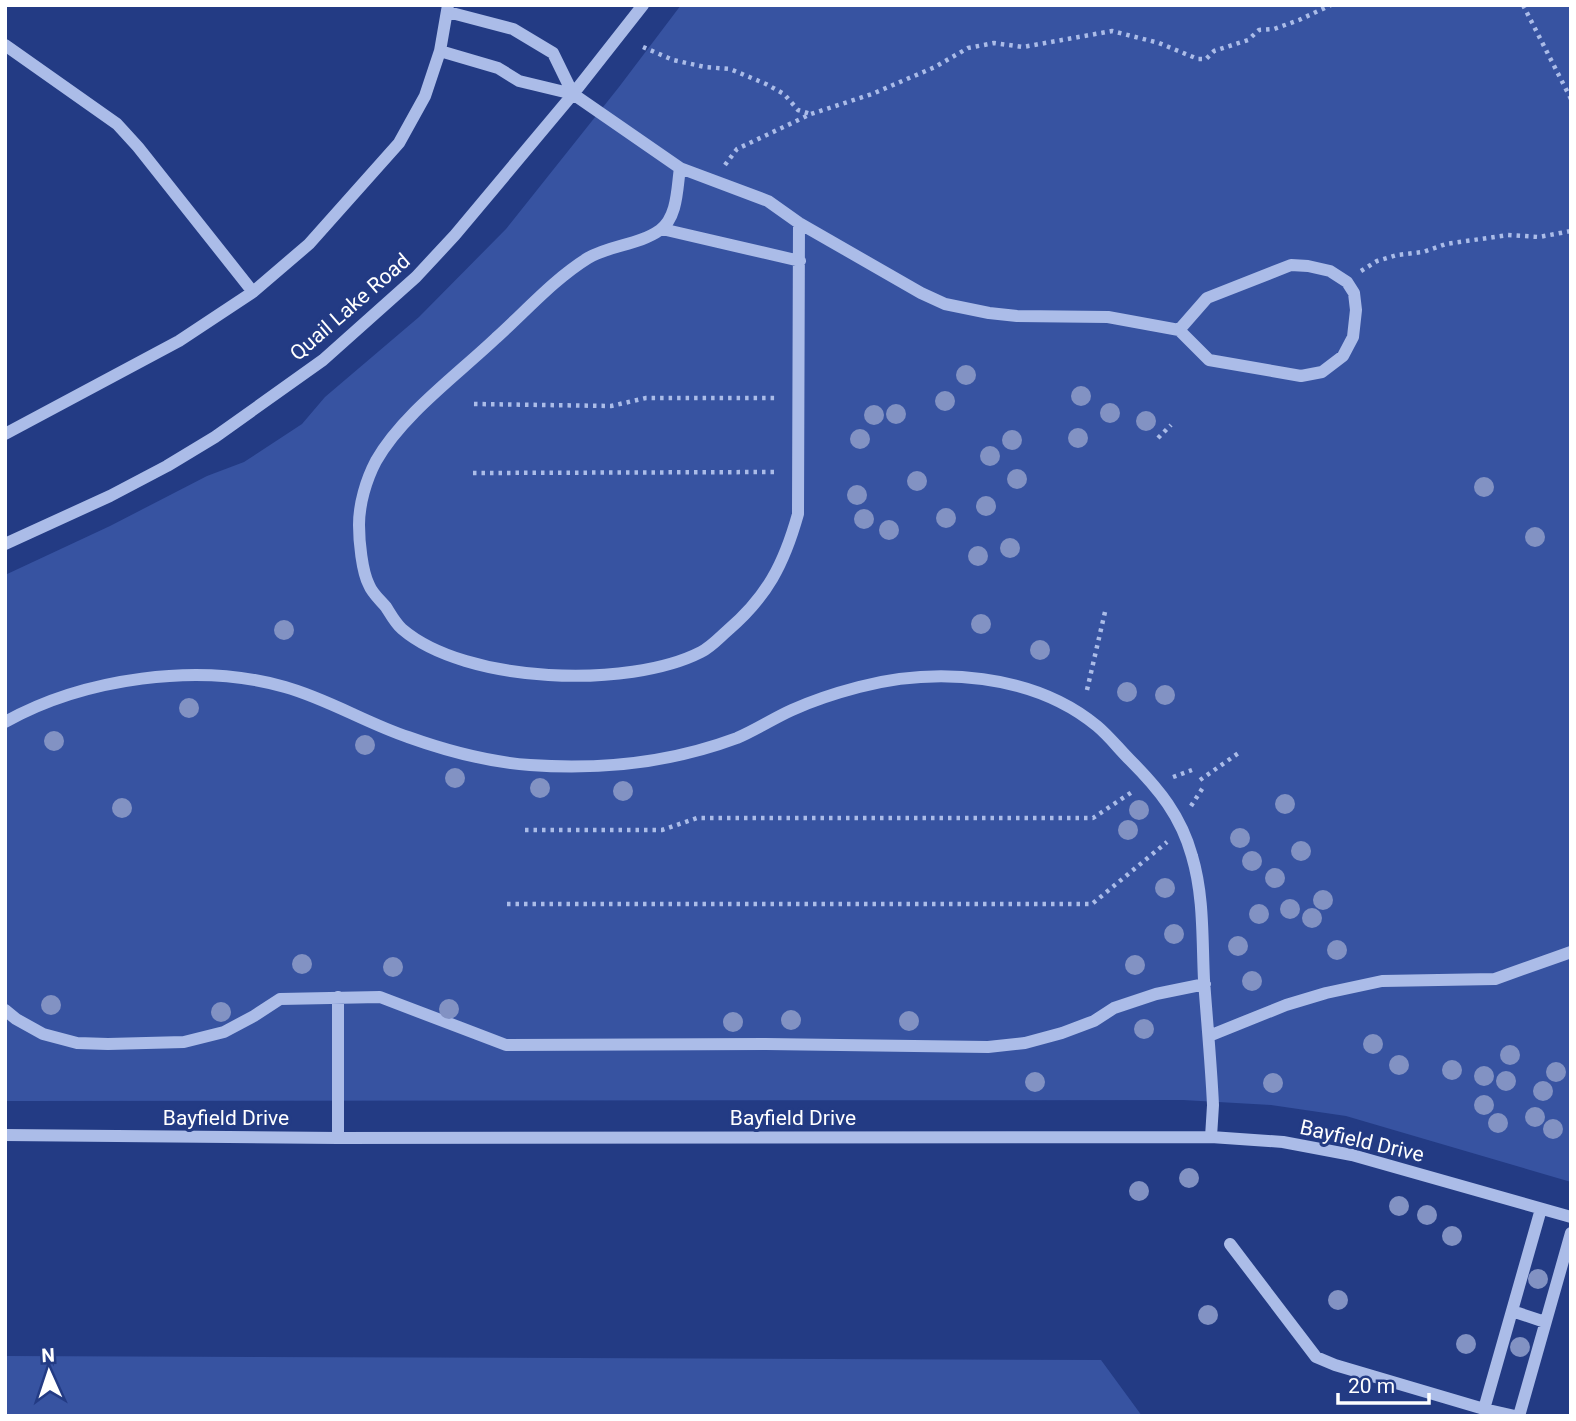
<svg xmlns="http://www.w3.org/2000/svg" width="1576" height="1421" font-family="Roboto,sans-serif">
<style>
.green{fill:#3753a1}
.lines{fill:none;stroke-linecap:round;stroke-linejoin:round}
.path{stroke:#abbce8;stroke-width:4.5;stroke-dasharray:3.5 5;stroke-linecap:butt}
.minor{stroke:#abbce8;stroke-width:12}
.tree{fill:#8292c3}
.labels{text-anchor:middle;dominant-baseline:central;stroke-width:6;stroke-linejoin:round;paint-order:stroke}
.street-label{font-size:21px;fill:#fff;stroke:#233b84}
</style>
<rect width="100%" height="100%" fill="#233b84"/>
<path class="green" d="M681 5H1571V1182L1346 1116 1271 1105 1183 1100 5 1101V575L110 526 207 476 244 462 302 424 325 397 419 317 506 229 619 87Z
M5 1356 1101 1360 1142 1416H5Z"/>
<g class="lines">
<path class="path" d="M1523 5 1571 99
M643 47 673 60 705 67 730 69 766 84 784 94 798 110 811 114
M725 165 737 149 811 114 872 94 935 67 968 48 994 43 1023 47 1112 31 1159 43 1198 59H1206L1214 51 1248 40 1259 30 1274 29 1299 20 1331 5
M1361 271 1377 261 1397 255 1423 252 1446 244 1508 235 1539 237 1571 231
M474 404 611 406 646 398H777
M1158 438 1171 425
M473 473 778 472
M1087 690 1105 612
M1173 777 1192 770
M1200 780 1240 752
M1191 806 1204 786
M525 830H662L697 818H1093L1132 792
M507 904H1092L1167 842"/>
<path class="minor" d="M448 12 513 29 553 53 573 94
M5 45 117 124 138 147 253 292
M440 51 498 68 519 81 573 94 680 168 768 201 799 223 921 293 945 304 989 313 1017 316 1108 317 1179 330 1209 360 1301 376 1322 372 1343 356 1353 337 1356 310 1354 293 1347 282 1330 271 1308 266 1291 265 1207 298 1179 330
M680 168C677 187 678 217 660 230 639 245 610 245 588 258 554 279 526 311 496 338 457 375 402 415 376 461 366 480 359 504 359 525 359 541 362 572 369 585 372 593 380 600 386 607 391 615 396 624 402 629 466 684 629 689 701 652 711 647 719 638 727 631 767 597 784 564 798 514L799 223
M662 229 800 261
M5 434 179 341 253 292 309 244 399 143 425 96 440 51 448 5
M5 544 110 496 167 466 215 437 323 360 416 277 455 235 573 94 643 5
M5 722C84 678 198 662 285 687 328 699 366 723 408 737 447 751 488 762 530 765 600 770 670 763 737 738 756 730 774 718 792 710 814 700 836 693 859 687 936 667 1033 673 1097 726 1109 736 1119 749 1130 760 1159 789 1181 816 1192 856 1204 896 1202 939 1204 980 1207 1022 1211 1063 1213 1105L1211 1137
M338 997V1138
M5 1010 16 1019 43 1034 77 1043 108 1044 184 1042 224 1032 254 1016 280 999 380 997 506 1045 766 1044 988 1047 1025 1043 1062 1033 1094 1021 1114 1008 1156 994 1205 984
M1209 1036 1286 1005 1326 993 1382 981 1495 979 1571 952
M5 1135 338 1138 1211 1137 1283 1142 1352 1155 1571 1217
M1230 1244 1316 1357 1335 1365 1484 1409 1515 1416
M1512 1311 1545 1322
M1484 1409 1541 1209
M1519 1416 1571 1233"/>
</g>
<g class="tree">
<circle cx="966" cy="375" r="10"/>
<circle cx="1081" cy="396" r="10"/>
<circle cx="945" cy="401" r="10"/>
<circle cx="1110" cy="413" r="10"/>
<circle cx="896" cy="414" r="10"/>
<circle cx="874" cy="415" r="10"/>
<circle cx="1146" cy="421" r="10"/>
<circle cx="1078" cy="438" r="10"/>
<circle cx="860" cy="439" r="10"/>
<circle cx="1012" cy="440" r="10"/>
<circle cx="990" cy="456" r="10"/>
<circle cx="1017" cy="479" r="10"/>
<circle cx="917" cy="481" r="10"/>
<circle cx="1484" cy="487" r="10"/>
<circle cx="857" cy="495" r="10"/>
<circle cx="986" cy="506" r="10"/>
<circle cx="946" cy="518" r="10"/>
<circle cx="864" cy="519" r="10"/>
<circle cx="889" cy="530" r="10"/>
<circle cx="1535" cy="537" r="10"/>
<circle cx="1010" cy="548" r="10"/>
<circle cx="978" cy="556" r="10"/>
<circle cx="981" cy="624" r="10"/>
<circle cx="284" cy="630" r="10"/>
<circle cx="1040" cy="650" r="10"/>
<circle cx="1127" cy="692" r="10"/>
<circle cx="1165" cy="695" r="10"/>
<circle cx="189" cy="708" r="10"/>
<circle cx="54" cy="741" r="10"/>
<circle cx="365" cy="745" r="10"/>
<circle cx="455" cy="778" r="10"/>
<circle cx="540" cy="788" r="10"/>
<circle cx="623" cy="791" r="10"/>
<circle cx="1285" cy="804" r="10"/>
<circle cx="122" cy="808" r="10"/>
<circle cx="1139" cy="810" r="10"/>
<circle cx="1128" cy="830" r="10"/>
<circle cx="1240" cy="838" r="10"/>
<circle cx="1301" cy="851" r="10"/>
<circle cx="1252" cy="861" r="10"/>
<circle cx="1275" cy="878" r="10"/>
<circle cx="1165" cy="888" r="10"/>
<circle cx="1323" cy="900" r="10"/>
<circle cx="1290" cy="909" r="10"/>
<circle cx="1259" cy="914" r="10"/>
<circle cx="1312" cy="918" r="10"/>
<circle cx="1174" cy="934" r="10"/>
<circle cx="1238" cy="946" r="10"/>
<circle cx="1337" cy="950" r="10"/>
<circle cx="302" cy="964" r="10"/>
<circle cx="1135" cy="965" r="10"/>
<circle cx="393" cy="967" r="10"/>
<circle cx="1252" cy="981" r="10"/>
<circle cx="51" cy="1005" r="10"/>
<circle cx="449" cy="1009" r="10"/>
<circle cx="221" cy="1012" r="10"/>
<circle cx="791" cy="1020" r="10"/>
<circle cx="909" cy="1021" r="10"/>
<circle cx="733" cy="1022" r="10"/>
<circle cx="1144" cy="1029" r="10"/>
<circle cx="1373" cy="1044" r="10"/>
<circle cx="1510" cy="1055" r="10"/>
<circle cx="1399" cy="1065" r="10"/>
<circle cx="1452" cy="1070" r="10"/>
<circle cx="1556" cy="1072" r="10"/>
<circle cx="1484" cy="1076" r="10"/>
<circle cx="1506" cy="1081" r="10"/>
<circle cx="1035" cy="1082" r="10"/>
<circle cx="1273" cy="1083" r="10"/>
<circle cx="1543" cy="1091" r="10"/>
<circle cx="1484" cy="1105" r="10"/>
<circle cx="1535" cy="1117" r="10"/>
<circle cx="1498" cy="1123" r="10"/>
<circle cx="1553" cy="1129" r="10"/>
<circle cx="1189" cy="1178" r="10"/>
<circle cx="1139" cy="1191" r="10"/>
<circle cx="1399" cy="1206" r="10"/>
<circle cx="1427" cy="1215" r="10"/>
<circle cx="1452" cy="1236" r="10"/>
<circle cx="1538" cy="1279" r="10"/>
<circle cx="1338" cy="1300" r="10"/>
<circle cx="1208" cy="1315" r="10"/>
<circle cx="1466" cy="1344" r="10"/>
<circle cx="1520" cy="1347" r="10"/>
</g>
<g class="labels">
<g class="street-label">
<text transform="translate(350 307) rotate(-41)">Quail Lake Road</text>
<text x="226" y="1118">Bayfield Drive</text>
<text x="793" y="1118">Bayfield Drive</text>
<text transform="translate(1362 1141) rotate(13)">Bayfield Drive</text>
</g>
</g>
<rect width="1576" height="1421" fill="none" stroke="#ffffff" stroke-width="14"/>
<g transform="translate(49 1372) rotate(357)" stroke="#233b84" stroke-width="5" paint-order="stroke">
<path d="M0-5L12 26L0 18L-12 26Z" fill="#ffffff"/>
<text y="-10" font-size="19" font-weight="bold" text-anchor="middle" fill="#ffffff">N</text>
</g>
<path d="M1338 1393v10h91v-10" fill="none" stroke="#ffffff" stroke-width="3.5"/>
<text x="1348" y="1393" font-size="21" fill="#ffffff" stroke="#233b84" stroke-width="5" paint-order="stroke">20 m</text>
</svg>
